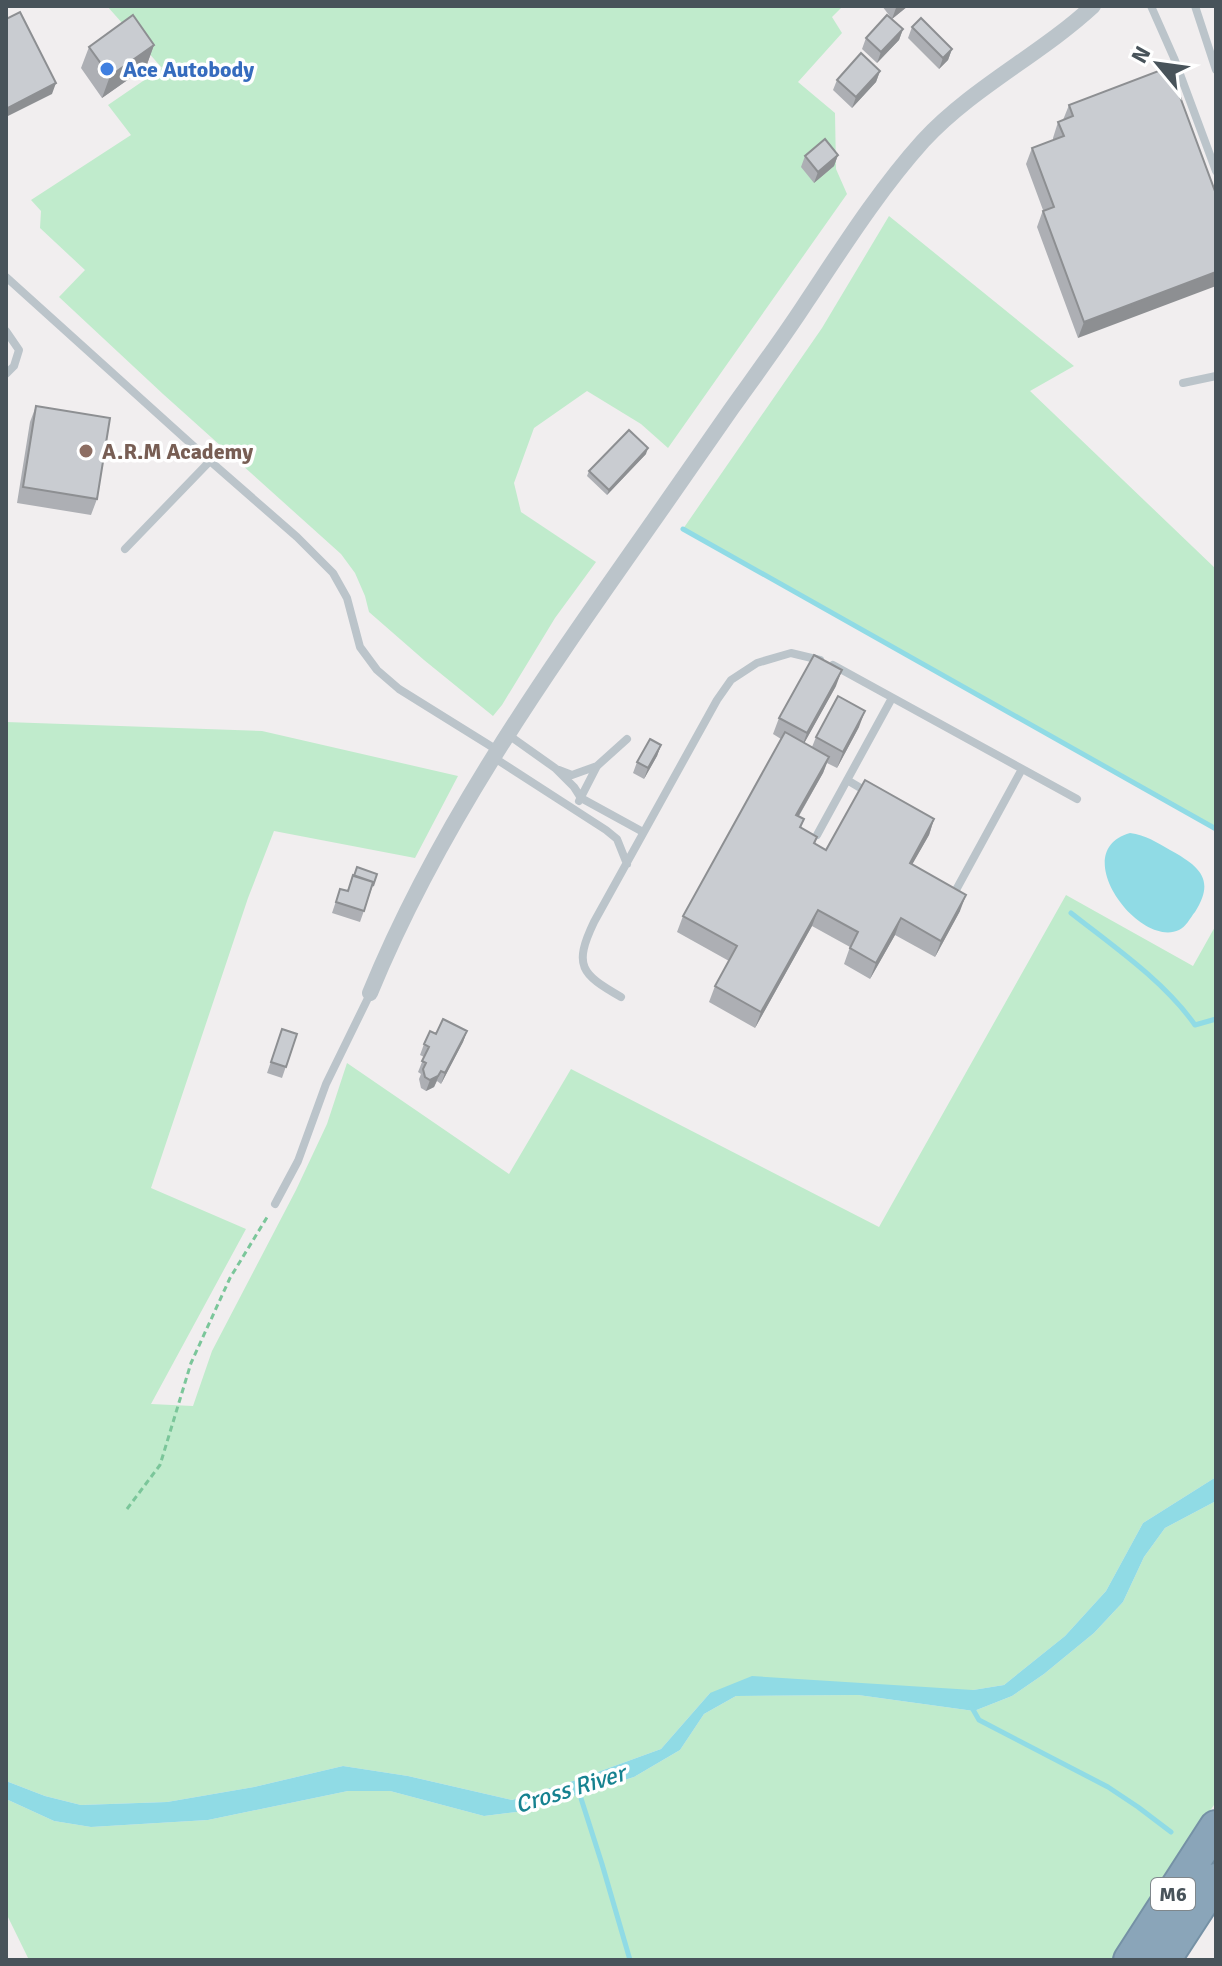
<svg xmlns="http://www.w3.org/2000/svg" width="1222" height="1966" font-family="Signika,sans-serif">
<style>
.green{fill:#c0ebcc}
.water{fill:#90dbe5}
.lines{fill:none;stroke-linecap:round;stroke-linejoin:round}
.stream{stroke:#90dbe5;stroke-width:5}
.highway-casing{stroke:#7591a5;stroke-width:36}
.path{stroke:#7bc69a;stroke-width:3;stroke-dasharray:6 4;stroke-linecap:butt}
.lane{stroke:#bbc4ca;stroke-width:8}
.street{stroke:#bbc4ca;stroke-width:16}
.highway{stroke:#8aa5b9;stroke-width:32}
.wall{fill:#adafb4}
.shaded-wall{fill:#8d8f92}
.building{fill:#c9ccd1;stroke:#8d8f92;stroke-width:2}
.shop-dot{fill:#3f7fe0;stroke:#fff;stroke-width:3}
.education-dot{fill:#8d6e63;stroke:#fff;stroke-width:3}
.labels{text-anchor:middle;dominant-baseline:central;stroke-width:7;stroke-linejoin:round;paint-order:stroke}
.shield{fill:#fff;stroke:#7f878c;stroke-width:2}
.shield-label{font-size:20px;font-weight:bold;fill:#48535a}
.shop-label{font-size:22px;font-weight:bold;fill:#366cbe;stroke:#fff;text-anchor:start}
.education-label{font-size:22px;font-weight:bold;fill:#785e54;stroke:#fff;text-anchor:start}
.water-label{font-size:24px;font-style:italic;fill:#168290;stroke:#fff}
</style>
<rect width="100%" height="100%" fill="#f1eeef"/>
<path class="green" d="M107 6H843L832 17 842 33 798 82 835 113 836 169 847 194 668 448 641 424 587 391 534 428 514 483 521 512 596 562 555 618 502 705 493 716 424 660 369 612 365 596 355 573 341 554 163 394 59 297 85 270 40 228 41 211 31 200 131 135 108 105 162 68Z
M889 216 1074 366 1030 391 1216 569V829L683 529 822 328Z
M6 722 262 731 458 776 415 858 274 831 248 898 151 1188 246 1229 151 1404 193 1406 212 1351 296 1190 327 1124 347 1063 509 1174 571 1069 879 1227 1066 895 1193 966 1216 925V1477L1143 1523 1106 1591 1065 1636 1004 1685 973 1690 710 1693 661 1749 573 1781 512 1800 408 1776 343 1766 254 1787 167 1802 81 1805 45 1796 6 1781Z
M1216 1501V1802L1162 1882 1115 1960H29L6 1913V1799L54 1821 91 1827 208 1820 348 1791H390L484 1816 525 1811 634 1777 680 1750 704 1714 736 1696 858 1695 974 1711 1012 1696 1044 1674 1094 1633 1123 1602 1144 1557 1165 1528Z"/>
<path class="water" d="M1130 833C1146 835 1156 842 1170 850 1199 866 1216 879 1195 912 1190 918 1186 927 1179 930 1139 949 1066 851 1130 833Z
M1216 1477V1501L1165 1528 1144 1557 1123 1602 1094 1633 1044 1674 1012 1696 974 1711 858 1695 736 1696 704 1714 680 1750 634 1777 525 1811 484 1816 390 1791H348L208 1820 91 1827 54 1821 6 1799V1781L45 1796 81 1805 167 1802 254 1787 343 1766 408 1776 512 1800 573 1781 661 1749 710 1693 752 1676 973 1690 1004 1685 1065 1636 1106 1591 1143 1523Z"/>
<g class="lines">
<path class="stream" d="M683 529 1216 829
M1071 913C1113 946 1164 981 1195 1025L1216 1019
M971 1706 979 1720 1108 1787 1138 1807 1171 1832
M578 1789 602 1864 630 1960"/>
<g class="highway-casing">
<path id="highway" d="M1130 1960 1216 1827
M1164 1960 1216 1880"/>
</g>
<path class="path" d="M127 1509 160 1465 191 1363 230 1278 269 1214"/>
<path class="lane" d="M1151 6 1174 58 1216 171
M1195 6 1216 70
M6 277 210 461 125 549
M6 331 19 350 14 366 6 374
M1183 383 1216 376
M210 461 297 537 333 573 347 598 360 647 377 670 399 689 497 750
M833 665 1077 799
M507 734 555 768 574 787 581 798 643 832
M493 757 606 830 617 839 627 864
M559 770 572 775 597 766
M847 780 869 793
M579 801 597 766 627 739
M817 835 892 698
M956 890 1022 769
M621 997C581 974 573 966 594 922L717 700 731 680 757 663 791 653 820 660
M275 1204 298 1161 326 1084 370 994"/>
<path class="street" d="M370 993C440 822 548 671 654 520 680 483 706 445 732 408 757 373 783 338 807 301 843 247 879 190 923 141 973 87 1040 55 1093 6"/>
<use href="#highway" class="highway"/>
</g>
<path class="wall" d="M882 6H908L892 19Z
M912 27 952 49 948 60 939 69 908 38Z
M903 29 899 40 877 63 862 49 866 38Z
M154 45 146 67 102 98 81 68 89 47Z
M880 71 876 82 852 108 833 90 837 80Z
M1069 105 1216 194 1078 338 1037 227 1043 210 1026 164 1032 148 1053 140V138L1058 122 1063 120Z
M838 155 834 166 814 183 801 167 805 156Z
M36 406 97 499 91 515 17 503 30 422Z
M646 454 607 495 587 476 589 471Z
M836 686 804 743 812 747 816 737 859 727 837 768 827 763 823 773 799 816 804 819 801 828 817 837 815 844 826 850 934 819 929 835 912 864 960 911 935 957 895 935 870 979 844 964 850 947 812 926 755 1028 709 1002 715 986 729 961 677 932 683 916 781 739 773 734 779 718Z
M661 745 657 756 644 779 633 773 637 762Z
M377 874 360 922 332 913 340 889 347 891Z
M282 1029 297 1034 282 1078 267 1073Z
M467 1031 463 1042 441 1084 437 1081 434 1087 426 1091 421 1088 419 1079 421 1074 418 1072 424 1057 420 1055 424 1044 436 1034Z"/>
<path class="shaded-wall" d="M898 6H908L892 19 896 8Z
M903 29 899 40 877 63 881 52Z
M154 45 146 67 102 98 110 76Z
M952 49 948 60 939 69 943 58Z
M880 71 876 82 852 108 856 97Z
M56 83 52 94 6 117V109Z
M838 155 834 166 814 183 818 172Z
M1216 272V286L1078 338 1084 322Z
M648 448 646 454 607 495 609 490Z
M842 670 836 686 801 749 807 733Z
M865 711 859 727 837 768 843 752Z
M661 745 657 756 644 779 648 768Z
M829 757 823 773 790 831 796 815Z
M934 819 929 835 904 879 910 863Z
M966 895 960 911 935 957 941 941Z
M818 910 812 926 755 1028 761 1012Z
M901 918 895 935 870 979 876 963Z
M467 1031 463 1042 441 1084 445 1073Z
M441 1071 434 1087 426 1091 430 1080Z"/>
<path class="building" d="M20 12 56 83 6 109V19Z
M133 15 154 45 110 76 89 47Z
M887 15 903 29 881 52 866 38Z
M921 18 952 49 943 58 912 27Z
M861 53 880 71 856 97 837 80Z
M1169 67 1216 194V272L1084 322 1043 211 1054 207 1032 148 1064 136 1058 122 1073 116 1069 105Z
M825 139 838 155 818 172 805 156Z
M36 406 110 418 97 499 23 487Z
M629 430 648 448 609 490 589 471Z
M814 655 842 670 807 733 779 718Z
M838 696 865 711 843 752 816 737Z
M785 732 829 757 796 815 804 819 800 827 817 837 814 843 826 850 865 780 934 819 910 863 966 895 941 941 901 918 876 963 850 948 858 932 818 910 761 1012 715 986 737 946 683 916Z
M650 739 661 745 648 768 637 762Z
M357 867 377 874 373 886V882L354 876Z
M353 875 373 882 364 911 336 902 340 889 348 891Z
M443 1019 467 1031 445 1073 441 1071 438 1076 430 1080 425 1077 423 1069 426 1063 422 1061 429 1047 424 1044 430 1031 436 1034Z
M282 1029 297 1034 286 1067 271 1062Z"/>
<circle class="shop-dot" cx="107" cy="69" r="8"/>
<circle class="education-dot" cx="86" cy="451" r="8"/>
<g class="labels">
<rect class="shield" x="1151" y="1878" width="44" height="32" rx="6"/>
<g class="shield-label">
<text x="1173" y="1894">M6</text>
</g>
<g class="shop-label">
<text x="123" y="69">Ace Autobody</text>
</g>
<g class="education-label">
<text x="102" y="451">A.R.M Academy</text>
</g>
<g class="water-label">
<text transform="translate(570 1789) rotate(-17)">Cross River</text>
</g>
</g>
<rect width="1222" height="1966" fill="none" stroke="#48535a" stroke-width="16"/>
<g transform="translate(1158 64) rotate(299)" stroke="#ffffff" stroke-width="6" paint-order="stroke">
<path d="M0-6L14 30L0 20L-14 30Z" fill="#48535a"/>
<text y="-12" font-size="22" font-weight="bold" text-anchor="middle" fill="#48535a">N</text>
</g>
</svg>
